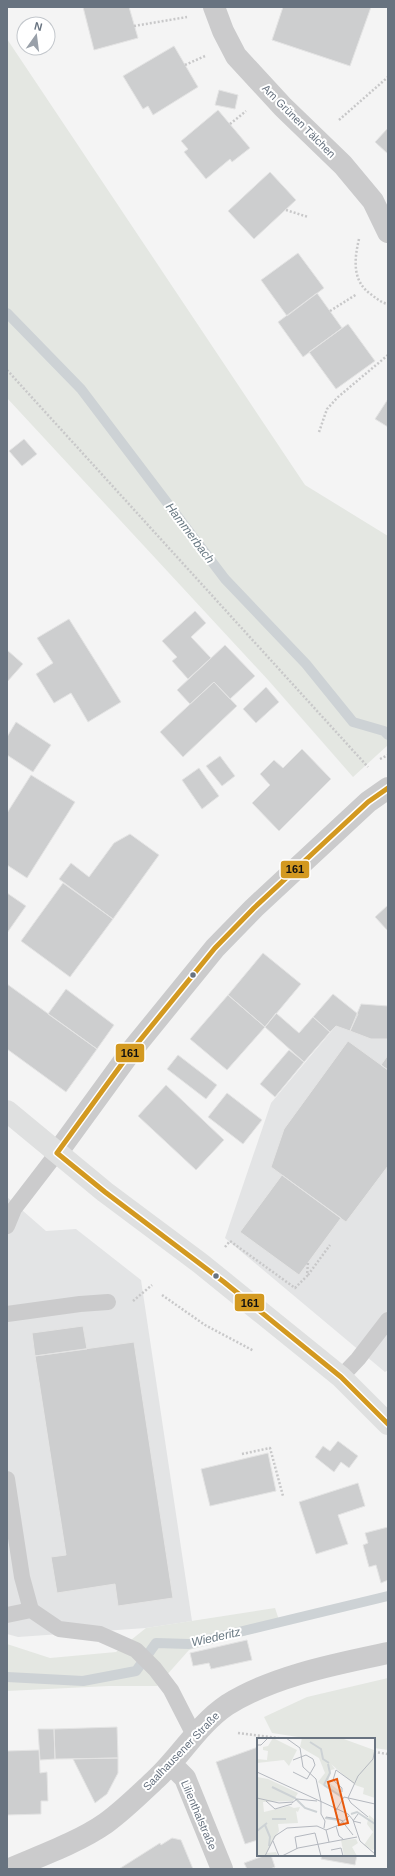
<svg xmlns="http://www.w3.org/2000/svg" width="395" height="1876" font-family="Arial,sans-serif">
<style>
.built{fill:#e3e4e5}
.green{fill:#e4e7e2}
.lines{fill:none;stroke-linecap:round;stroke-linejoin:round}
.stream{stroke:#cdd2d5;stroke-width:10}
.building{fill:#cdcecf;stroke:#e4e4e4}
.path{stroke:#c8c8c9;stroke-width:2.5;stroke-dasharray:2 2;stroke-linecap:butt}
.service{stroke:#cbcbcc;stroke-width:16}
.minor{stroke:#cbcbcc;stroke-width:22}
.tertiary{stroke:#cbcbcc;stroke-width:22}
.secondary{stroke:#dfe0e0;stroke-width:22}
.bus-1-casing{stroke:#fff;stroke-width:8}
.bus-1{stroke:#d39920;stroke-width:5}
.bus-dot{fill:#687380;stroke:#fff;stroke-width:1.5}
.labels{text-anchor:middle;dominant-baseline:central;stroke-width:4;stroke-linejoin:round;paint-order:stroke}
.street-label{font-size:11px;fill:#687380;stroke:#fff}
.water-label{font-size:12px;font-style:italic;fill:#697983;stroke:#fff}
.inset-river{fill:none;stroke:#cdd2d5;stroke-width:2}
.inset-road{fill:none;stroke:#b4b8bf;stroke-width:1}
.view{fill:#e8590c;fill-opacity:0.15;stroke:#e8590c;stroke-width:2}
.inset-edge{fill:none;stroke:#687380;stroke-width:2}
.line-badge{stroke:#fff;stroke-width:1.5}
.pale-badge-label{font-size:11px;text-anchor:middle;font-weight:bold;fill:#111}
</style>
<rect width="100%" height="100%" fill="#f4f4f4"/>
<path class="built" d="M340 1021 388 1033V1370L385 1372 225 1238 271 1103Z
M7 1197 46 1231 76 1229 141 1280 192 1621 146 1628 18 1637 7 1634Z"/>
<path class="green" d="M7 39 305 485 388 536V745L353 777 269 681 7 398Z
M275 1608 281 1626 189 1650 157 1686H109L7 1691V1644L50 1658 116 1652 146 1628Z
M388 1678V1750L374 1748V1739H311L272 1733 264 1717 307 1697Z"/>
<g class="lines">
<path class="stream" d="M7 313 81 389 225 579 306 664 353 722 384 731 388 735
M7 1677 83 1681 136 1671 156 1643 189 1644 388 1596"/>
</g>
<path class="building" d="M83 7H129L138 38 94 50Z
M283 7H371L350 66 272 40Z
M174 46 198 87 153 115 148 106 143 109 123 76Z
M219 90 238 95 235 109 215 105Z
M218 110 250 148 232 162 230 159 206 179 184 152 188 149 181 141Z
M388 128V154L375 142Z
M270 172 296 200 254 239 228 211Z
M298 253 324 288 287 316 261 280Z
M317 293 342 328 303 357 278 322Z
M348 324 375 361 336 389 309 352Z
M388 399V427L375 419Z
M24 439 37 454 22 466 9 451Z
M195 611 206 623 191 637 211 658 188 679 172 661 177 657 162 641Z
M69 619 121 702 88 722 71 693 54 703 36 674 53 663 37 638Z
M225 645 255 676 230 699 214 682 190 704 177 690Z
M7 650 23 664 7 682Z
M214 682 237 706 183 757 160 732Z
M266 687 279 702 256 723 243 709Z
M16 722 51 745 33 772 7 755V737Z
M302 749 331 779 279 831 252 803 270 785 260 774 274 760 283 768Z
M220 756 235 776 222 786 206 766Z
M199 768 219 796 202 809 182 780Z
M31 775 75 802 27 878 7 865V813Z
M130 834 159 855 113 919 59 879 71 863 89 877 114 843Z
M63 883 113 919 70 977 21 941Z
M7 893 26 906 7 933Z
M388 905V931L375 917Z
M263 953 301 984 265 1027 228 995Z
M7 984 97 1049 66 1092 7 1049Z
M66 989 114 1025 97 1049 48 1014Z
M333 994 358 1014 350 1031 336 1026 330 1032 313 1017Z
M228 995 265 1027 227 1070 190 1039Z
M361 1004 388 1006V1039H371L350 1031Z
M276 1013 299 1033 313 1017 330 1032 304 1062 265 1027Z
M348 1041 388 1070V1166L346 1222 271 1167 284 1129Z
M289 1050 304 1062 275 1097 260 1084Z
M178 1055 217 1085 206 1099 167 1069Z
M388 1055V1070L381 1065Z
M166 1085 224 1140 196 1170 138 1116Z
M227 1093 262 1120 243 1144 208 1117Z
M282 1175 341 1218 299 1275 240 1232Z
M83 1326 87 1349 35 1356 32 1333Z
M134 1342 173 1598 118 1606 115 1584 57 1593 51 1557 66 1555 35 1356Z
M338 1441 358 1456 349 1468 341 1462 334 1472 315 1457 323 1446 330 1451Z
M268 1453 276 1491 210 1506 201 1469Z
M358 1483 365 1506 338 1515 348 1544 316 1554 299 1502Z
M388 1527V1580L381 1583 376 1565 369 1567 363 1545 368 1543 365 1533Z
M247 1640 252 1660 211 1669 209 1663 193 1666 190 1653Z
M117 1727 118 1758 55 1759 54 1729Z
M38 1729H54L55 1759 40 1760Z
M258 1747V1840L245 1844 216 1762Z
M39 1750 40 1773 47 1772 48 1801H41V1814L7 1815V1751Z
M118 1758V1773L107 1794 95 1803 73 1759Z
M172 1838 181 1840 193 1869H119L160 1843 161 1845Z
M266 1855H271L275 1867 270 1869H247L244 1863Z
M322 1855H357L355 1865 321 1859Z"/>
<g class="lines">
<path class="path" d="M134 26 187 17
M185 65 205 56
M339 120 388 77
M230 124 246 111
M286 210 308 217
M359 239C354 260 352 282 372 295 377 299 382 303 388 304
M330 311 357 294
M7 370 368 767
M319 432 327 409 338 397 388 355
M380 759 388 755
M225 1247 230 1241 295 1288 307 1276 308 1262
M308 1275 330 1245
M162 1295 205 1325 254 1351
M133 1301 152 1285
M242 1454 270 1448 283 1496
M238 1733 285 1739
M374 1752 388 1754"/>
<path class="service" d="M7 1226 14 1209 57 1153
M7 1314 80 1304 108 1302
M341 1377 358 1359 388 1320
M7 1479 22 1577 31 1610 59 1629 100 1634 136 1650 155 1669 171 1690 194 1735
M7 1615 31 1610"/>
<path class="minor" d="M214 7 223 31 236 56 283 107 343 165 373 201 388 232
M171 1764 185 1778 222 1869
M10 1869C40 1856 79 1842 106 1823 124 1810 141 1793 158 1777 182 1754 199 1724 227 1705 273 1676 336 1664 388 1653"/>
<path class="tertiary" d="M57 1153 132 1050 215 948 254 908 368 802 388 788"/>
<path class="secondary" d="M7 1111 105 1192 200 1263 341 1377 388 1424"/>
<g class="bus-1-casing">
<path id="bus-1" d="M57 1153 132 1050 215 948 254 908 368 802 388 788
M57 1153 105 1192 224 1282 341 1377 388 1424"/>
</g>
<use href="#bus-1" class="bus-1"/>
</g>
<g class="bus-dot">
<circle cx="193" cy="975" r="3.5"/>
<circle cx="216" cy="1276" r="3.5"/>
</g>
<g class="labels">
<g class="street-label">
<text transform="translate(299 121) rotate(45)">Am Grünen Tälchen</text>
<text transform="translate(181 1751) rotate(-46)">Saalhausener Straße</text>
<text transform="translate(199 1815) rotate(67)">Lilienthalstraße</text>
</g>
<g class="water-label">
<text transform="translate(190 533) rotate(53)">Hammerbach</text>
<text transform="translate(216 1637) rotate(-13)">Wiederitz</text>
</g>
</g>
<g transform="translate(257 1738)">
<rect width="118" height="118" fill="#f4f4f4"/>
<path d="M16 0 40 12 32 28 27 22 0 25V21L10 22 11 13 6 12V9L11 8ZM45 0H84L117 12 118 8V60L106 56 107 50 98 47 74 26 78 31 74 32 71 44 84 54V60L61 44 68 35 62 20 43 9ZM0 39 11 41 41 55 36 63 6 64 7 74 32 68 37 70 43 69 41 74 39 73 41 85 21 86 22 93 9 115 19 114 21 118H0ZM112 77 118 82V111L115 112 107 107 116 94 110 86ZM99 101 101 105 95 109 100 118H87L84 102Z" fill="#e4e7e2"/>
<path class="inset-river" d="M53 4 64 11 66 21 72 25M67 47 73 35 71 26M67 47 85 59M15 49 38 60 48 70 60 74M94 76 100 74 118 86M68 80 82 82M15 81H29M8 87 13 99 12 108M0 93 10 85"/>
<path class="inset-road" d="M29 0 43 10 46 29 59 41 64 64V76L68 83 67 90M0 7H4L10 1M36 22 49 17 56 21 58 27 50 41 36 34M0 34 91 76 96 82 103 103 118 116M85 54V50L76 42 79 32 97 45M0 60 22 65 36 64M9 63 18 71 35 66M35 65 40 61 60 63M78 74 87 59 118 66M79 74 81 81 86 83M101 76 96 83 104 85M69 79 81 81M111 79 94 65 91 60 101 38 116 21 118 11M85 83 96 97M79 88 82 98 86 101M69 92 82 87 92 78M69 92 72 104M16 103 22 118M40 111 38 99 58 95 64 118M74 112 84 110 86 118M8 118 18 98 30 90 60 88 69 92M25 118 41 110 100 99"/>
<path class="view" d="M80 41 91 85 82 87 71 44Z"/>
<rect width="118" height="118" class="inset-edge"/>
</g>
<g class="line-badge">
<rect x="280" y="860" width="30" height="19" rx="4" fill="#d39920"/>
<rect x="115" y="1043" width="30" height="20" rx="4" fill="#d39920"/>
<rect x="234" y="1293" width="31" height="19" rx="4" fill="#d39920"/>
</g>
<g class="pale-badge-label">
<text x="295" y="873">161</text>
<text x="130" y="1057">161</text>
<text x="250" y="1307">161</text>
</g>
<rect width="395" height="1876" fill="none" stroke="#687380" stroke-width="16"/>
<g transform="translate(36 36) rotate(14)"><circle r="19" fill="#ffffff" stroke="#c3c7cc"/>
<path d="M0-3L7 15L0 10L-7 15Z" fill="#99a0a9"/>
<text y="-6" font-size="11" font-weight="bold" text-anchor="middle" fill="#687380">N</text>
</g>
</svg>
